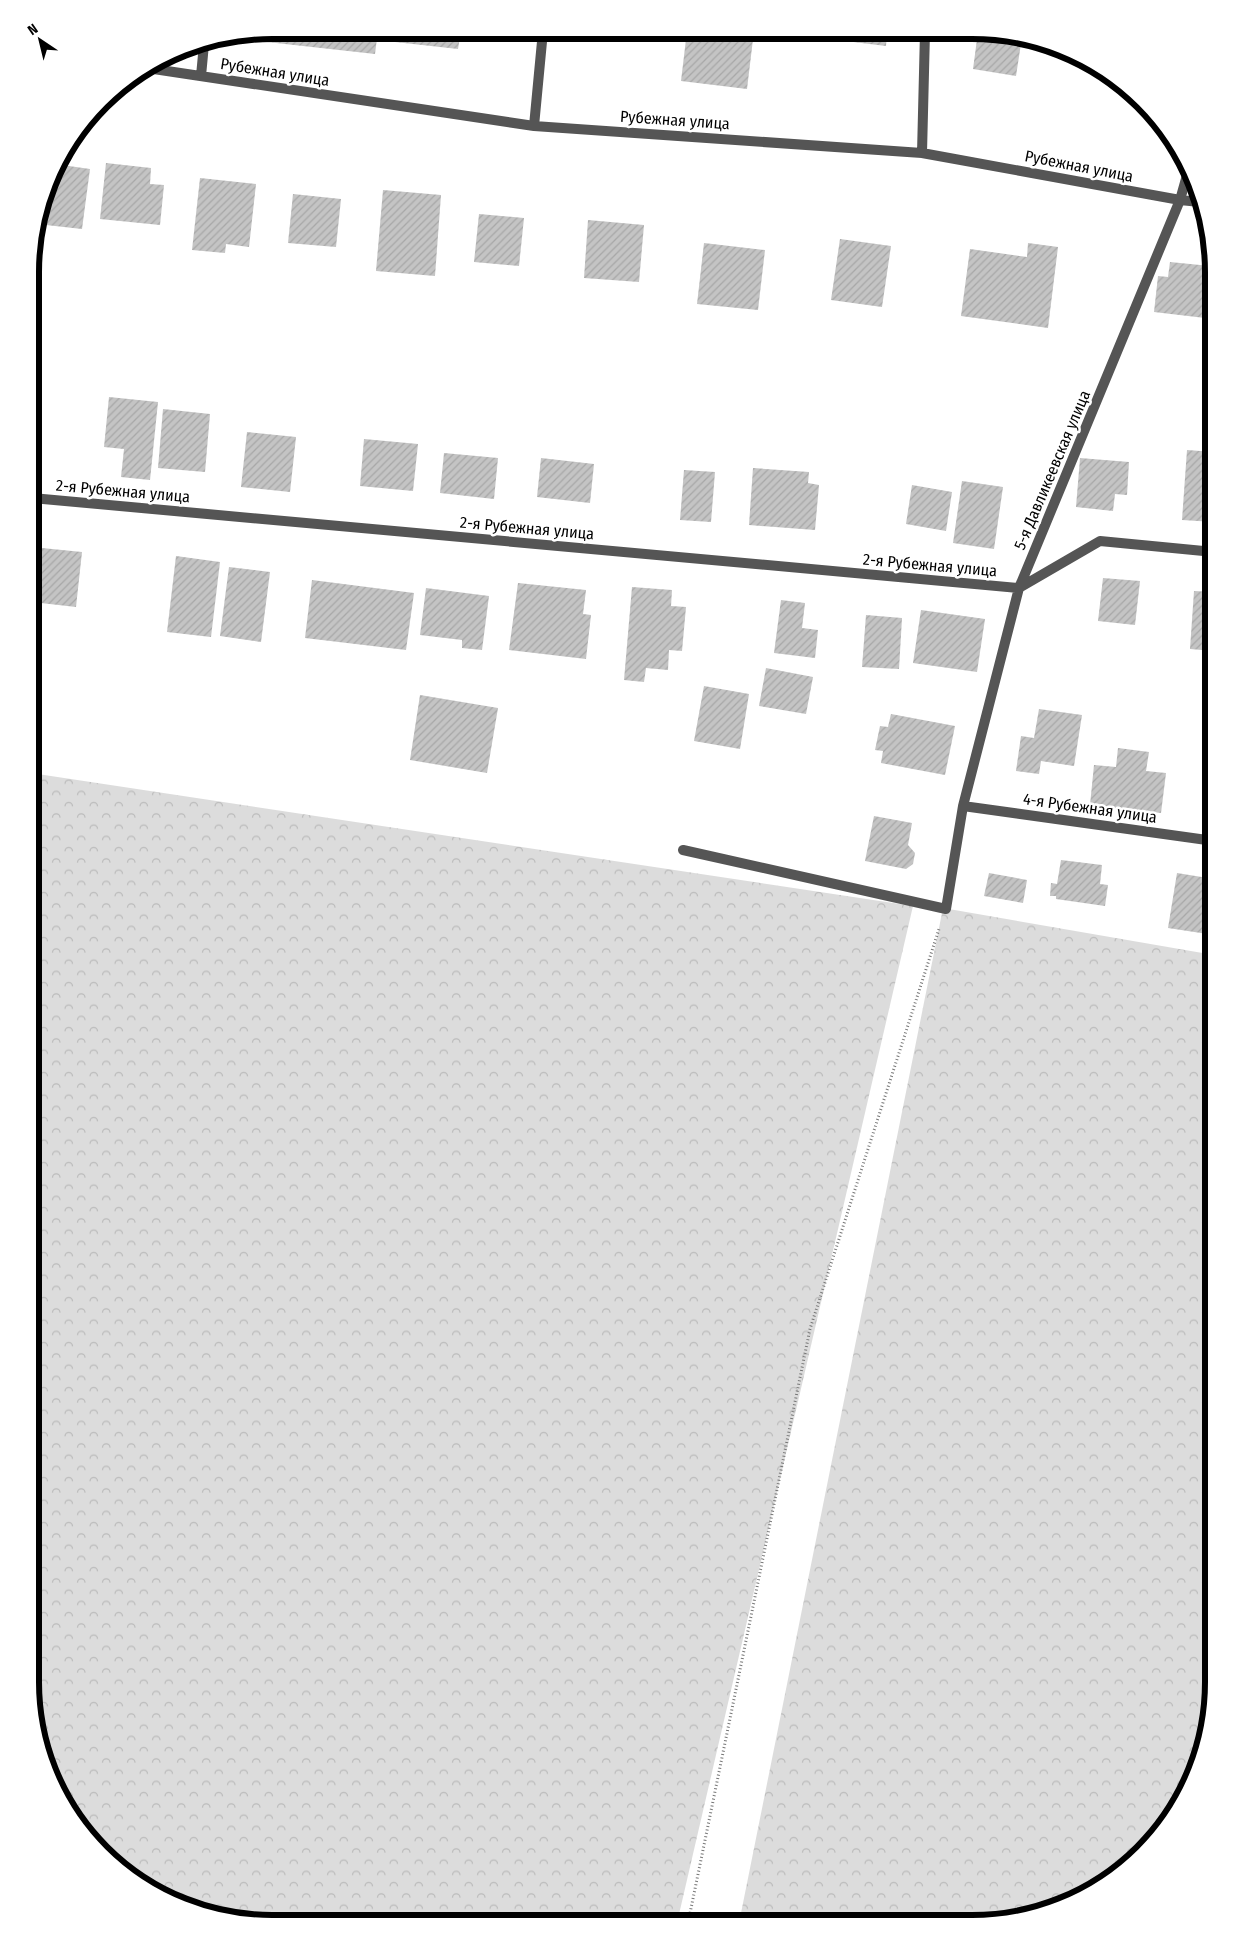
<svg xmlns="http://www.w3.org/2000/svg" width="1244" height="1954" font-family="'Fira Sans Condensed',sans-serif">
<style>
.forest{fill:url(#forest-crowns)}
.building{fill:url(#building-hatch)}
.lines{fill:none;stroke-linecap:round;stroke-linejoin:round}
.path{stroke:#777;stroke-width:3;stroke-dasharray:1 2.5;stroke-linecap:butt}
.street{stroke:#555;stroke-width:10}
.labels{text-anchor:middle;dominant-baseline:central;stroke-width:5;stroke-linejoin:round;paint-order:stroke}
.street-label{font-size:16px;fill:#000;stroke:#fff}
.rim{fill:none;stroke:#000;stroke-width:6}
</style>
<defs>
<pattern id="forest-crowns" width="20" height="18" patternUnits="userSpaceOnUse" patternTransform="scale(1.25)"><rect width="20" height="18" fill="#dcdcdc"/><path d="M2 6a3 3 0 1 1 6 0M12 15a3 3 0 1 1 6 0" fill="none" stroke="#bbb"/></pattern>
<pattern id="building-hatch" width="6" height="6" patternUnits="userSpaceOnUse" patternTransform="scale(1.25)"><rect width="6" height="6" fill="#c4c4c4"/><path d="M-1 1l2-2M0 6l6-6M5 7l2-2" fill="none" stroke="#a7a7a7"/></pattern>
</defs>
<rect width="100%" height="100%" fill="#fff"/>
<path class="forest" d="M31 773 913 906 677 1923 241 1922 180 1906 125 1874 80 1830 49 1775 30 1682Z
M943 908 1214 955 1213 1698 1201 1760 1173 1817 1131 1864 1065 1905 972 1924 739 1923Z"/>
<path class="building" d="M272 30H378L375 54 267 42 268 31Z
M397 30 461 31 458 49 395 42Z
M687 31H754L747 89 681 81Z
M838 32H887L886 46 837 40Z
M978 32H1004L1022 37 1016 76 973 69Z
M106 163 151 168 150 184 164 185 160 225 100 219Z
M55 164 90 169 82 229 37 224Z
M200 178 256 184 249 247 226 244 225 253 192 250Z
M383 190 441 195 435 276 376 271Z
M293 194 341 199 336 247 288 243Z
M479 214 524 218 519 266 474 262Z
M588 220 644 225 639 282 584 278Z
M840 239 891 246 882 307 831 300Z
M704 243 765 250 758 310 697 304Z
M1028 243 1058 247 1048 328 961 316 970 249 1027 257Z
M1170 262 1210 266 1205 318 1154 312 1158 276 1168 277Z
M32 388 37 389 33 421H32Z
M109 397 158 402 150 480 121 477 124 449 104 447Z
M163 409 210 414 205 472 158 468Z
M247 432 296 437 290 492 241 487Z
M364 439 418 444 413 491 360 486Z
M1187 450 1214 452V522L1182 520Z
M444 453 498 458 494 499 440 493Z
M541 458 594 464 590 503 537 497Z
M1080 458 1129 462 1127 495 1115 494 1113 511 1076 507Z
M753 468 809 472 808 483 819 485 815 530 749 525Z
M684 470 715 472 711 522 680 520Z
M962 481 1003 487 994 549 953 543Z
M912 485 952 492 946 531 906 524Z
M32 547 82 552 76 607 32 602Z
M176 556 220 562 211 637 167 632Z
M229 567 270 572 261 642 220 636Z
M1103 578 1140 581 1135 625 1098 621Z
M312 580 414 593 406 650 305 638Z
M518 583 586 590 583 614 591 615 586 659 509 650Z
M632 587 672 590 671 606 686 607 682 651 669 650 668 670 646 668 644 682 624 680Z
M426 588 489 596 482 650 462 648V640L420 635Z
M1194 591 1214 592V651L1190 649Z
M781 600 805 603 802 628 818 630 815 658 774 653Z
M921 610 985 619 977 672 913 663Z
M866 615 902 618 899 669 862 667Z
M766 668 813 677 806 714 759 706Z
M704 686 749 694 740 749 694 741Z
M420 695 498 708 487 773 410 760Z
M1039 709 1082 715 1074 766 1041 761 1039 774 1016 771 1021 736 1034 738Z
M891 714 955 726 945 775 881 763 883 751 875 750 880 726 888 727Z
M1118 748 1149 752 1146 771 1166 773 1161 813 1090 805 1094 765 1116 767Z
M874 816 912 823 908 845 915 853 913 864 906 869 865 861Z
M1061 860 1102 865 1100 884 1108 885 1105 906 1056 899V896H1050L1051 883 1057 884Z
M989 873 1027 880 1023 903 984 896Z
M1177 873 1214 879V935L1168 928Z"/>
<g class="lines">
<path class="path" d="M688 1923 810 1329 939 929"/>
<path class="street" d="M147 68 534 126 922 153 1180 200 1200 202
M201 76 204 44
M534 126 543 31
M922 153 925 32
M32 498 1019 588 1100 541 1214 552
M963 806 1214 841
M683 850 946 909 963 806 1019 588 1180 200 1189 168"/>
</g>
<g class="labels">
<g class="street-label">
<text transform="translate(275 72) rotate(9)">Рубежная улица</text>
<text transform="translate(675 120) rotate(4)">Рубежная улица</text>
<text transform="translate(1079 166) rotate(11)">Рубежная улица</text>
<text transform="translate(1052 470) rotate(-67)">5-я Давликеевская улица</text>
<text transform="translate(123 491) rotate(5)">2-я Рубежная улица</text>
<text transform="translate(527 528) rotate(5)">2-я Рубежная улица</text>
<text transform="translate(930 565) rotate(5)">2-я Рубежная улица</text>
<text transform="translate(1090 808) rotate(8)">4-я Рубежная улица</text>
</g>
</g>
<path d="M0 0H1244V1954H0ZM272 39H972A233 233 0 0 1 1205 272V1682A233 233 0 0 1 972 1915H272A233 233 0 0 1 39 1682V272A233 233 0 0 1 272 39Z" fill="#fff" fill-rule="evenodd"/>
<path class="rim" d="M272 39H972A233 233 0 0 1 1205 272V1682A233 233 0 0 1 972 1915H272A233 233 0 0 1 39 1682V272A233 233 0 0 1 272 39Z"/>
<g transform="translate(40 40) rotate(325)" stroke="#ffffff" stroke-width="4" paint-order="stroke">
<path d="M0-4L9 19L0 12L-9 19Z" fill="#000000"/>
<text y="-8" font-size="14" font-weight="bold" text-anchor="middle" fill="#000000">N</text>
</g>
</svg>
